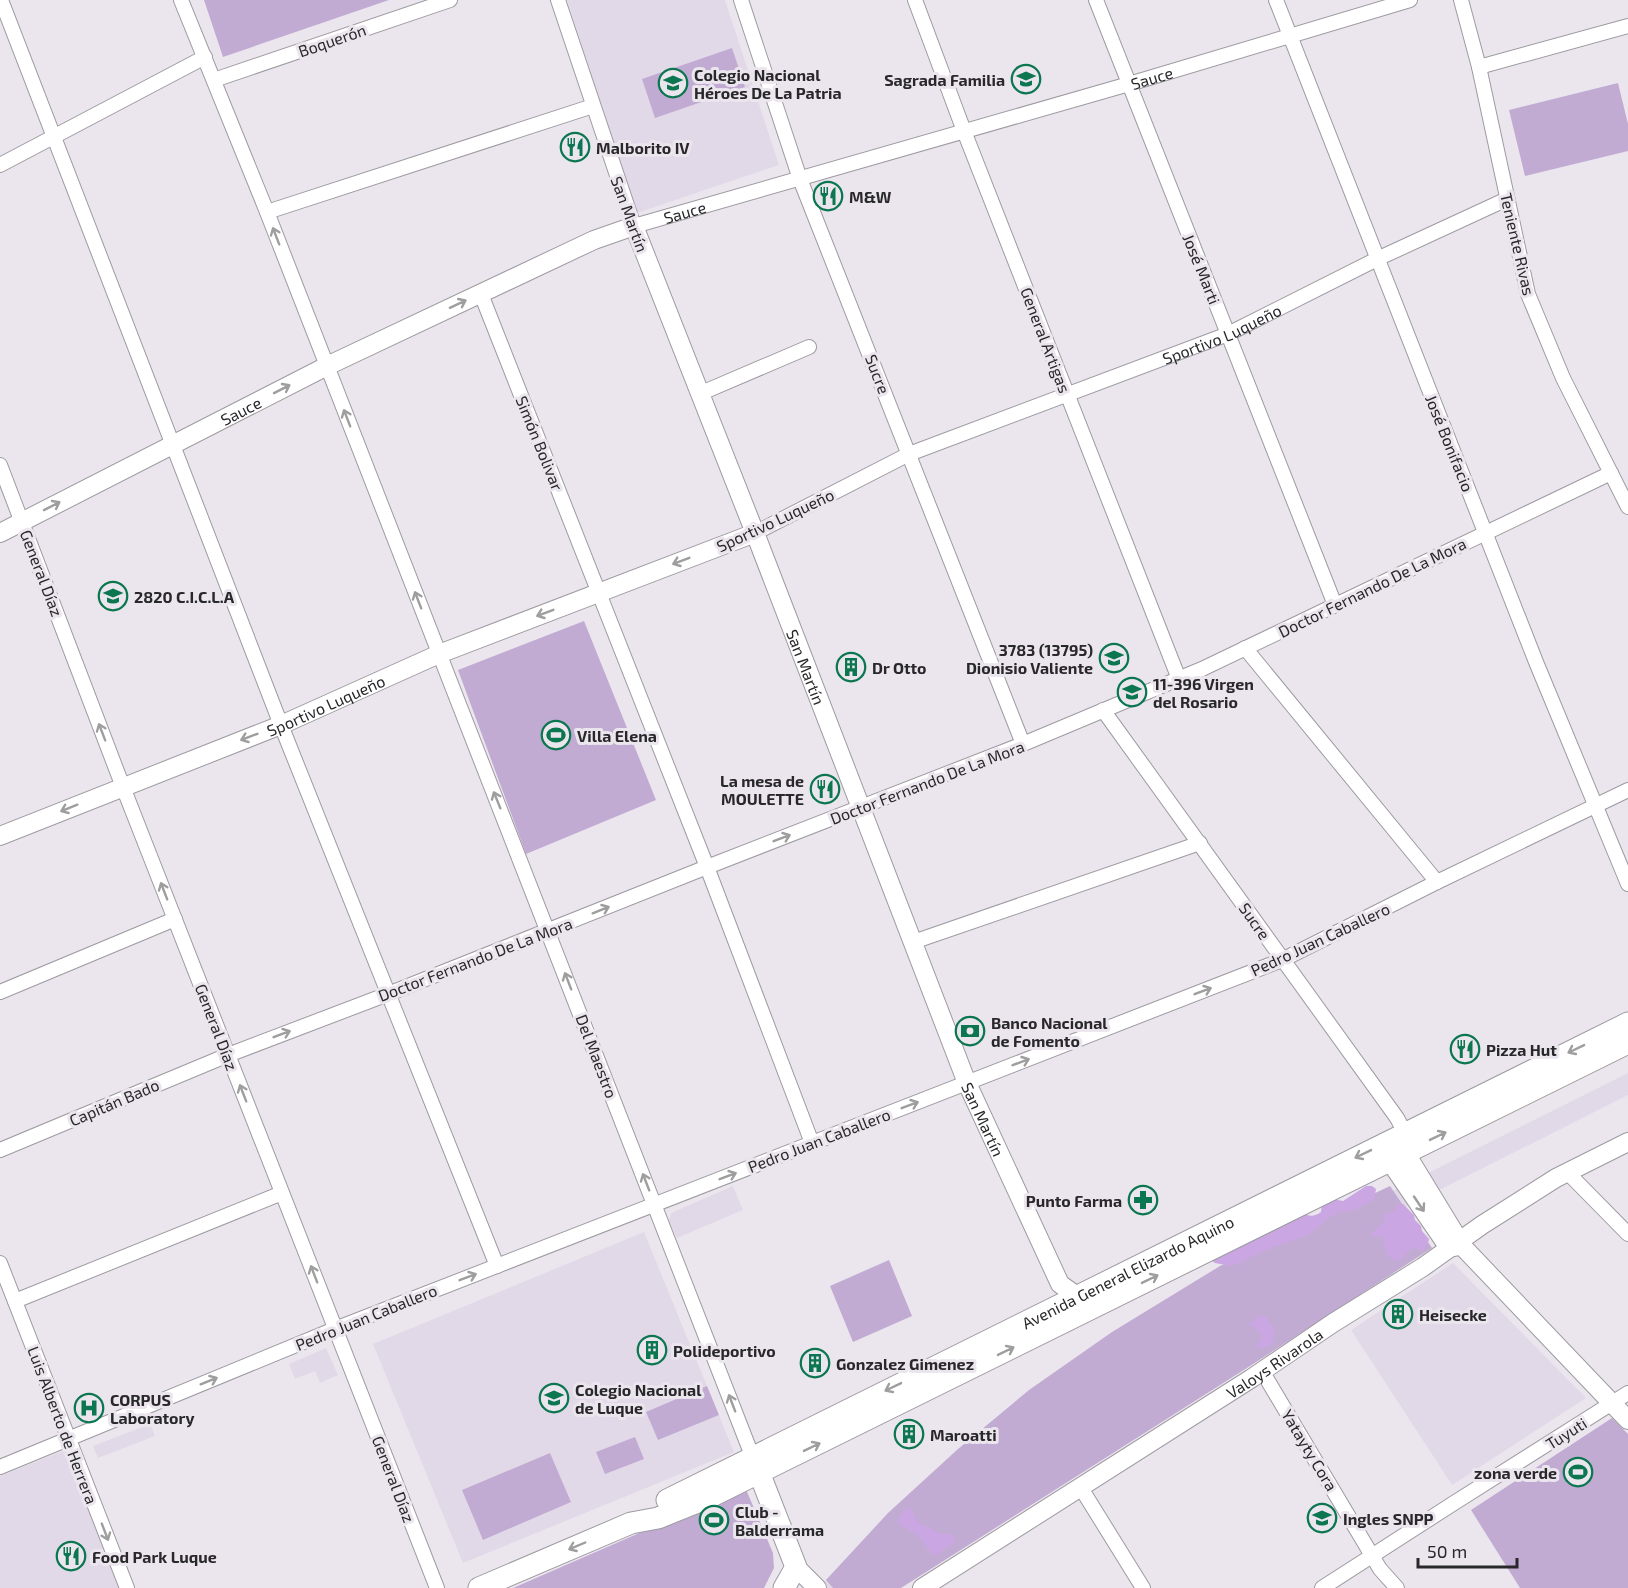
<svg xmlns="http://www.w3.org/2000/svg" width="1628" height="1588" font-family="'Exo 2',sans-serif">
<style>
.built{fill:#e2d9e8}
.green{fill:#c2abd3}
.forest{fill:#caa6e3}
.lines{fill:none;stroke-linecap:round;stroke-linejoin:round}
.street-casing{stroke:#9e9aa1;stroke-width:16}
.secondary-casing{stroke:#9e9aa1;stroke-width:20}
.primary-casing{stroke:#9e9aa1;stroke-width:23}
.street{stroke:#fff;stroke-width:14}
.secondary{stroke:#fff;stroke-width:18}
.primary{stroke:#fff;stroke-width:21}
.oneway{stroke:#9e9e9f}
.labels{text-anchor:middle;dominant-baseline:central;stroke-width:6;stroke-linejoin:round;paint-order:stroke}
.street-label{font-size:16px;fill:#28272a;stroke:#ebe6ee}
.poi-label{font-size:16px;font-weight:bold;fill:#28272a;stroke:#ebe6ee;text-anchor:start}
</style>
<rect width="100%" height="100%" fill="#ebe6ee"/>
<path class="built" d="M567 0H725L779 165 637 213Z
M1628 1073V1095L1215 1303 846 1588H818L938 1475 1386 1194Z
M733 1186 743 1210 677 1238 669 1221 671 1213Z
M644 1232 734 1452 463 1563 373 1344Z
M1453 1263 1586 1398 1452 1485 1351 1330Z
M326 1348 338 1375 320 1383 315 1371 295 1379 289 1364Z
M150 1424 155 1436 98 1458 93 1446Z
M63 1451 68 1456 120 1588H0V1476Z"/>
<path class="green" d="M204 0H389L223 57Z
M732 48 745 87 655 118 642 79Z
M1618 83 1628 124V151L1525 176 1509 110Z
M584 621 656 800 526 854 458 670Z
M1390 1186 1432 1248 1250 1366 901 1588H833L826 1580 888 1513 958 1449 1029 1390 1112 1332 1220 1266Z
M889 1260 912 1316 853 1342 830 1286Z
M707 1386 719 1415 658 1440 646 1412Z
M1612 1418 1628 1434V1588H1520L1471 1510Z
M635 1437 644 1459 605 1474 596 1452Z
M550 1453 571 1502 483 1540 462 1490Z
M745 1487 773 1553 774 1568 764 1588H513Z"/>
<path class="forest" d="M1366 1186H1372L1376 1189 1374 1200 1352 1211 1340 1212 1330 1217 1308 1235 1263 1251 1242 1262 1231 1266 1215 1263 1211 1260 1301 1212C1309 1217 1314 1217 1321 1212L1322 1201 1327 1198 1343 1201Z
M1403 1204 1414 1215 1415 1220 1421 1226 1422 1231 1429 1239 1428 1244 1423 1250 1412 1248 1401 1259 1396 1261C1384 1256 1384 1248 1383 1237L1372 1236 1371 1234 1383 1222 1385 1214 1393 1212 1397 1205Z
M1260 1315 1267 1318 1275 1331 1272 1344 1262 1349 1256 1346 1261 1339V1334L1249 1323Z
M907 1508 912 1509C916 1518 916 1527 929 1526L937 1533 953 1535 955 1540 952 1544 936 1555 931 1553 918 1535 898 1524 899 1516Z"/>
<g class="lines">
<g class="street-casing">
<g id="street">
<path d="M1 0 281 725 497 1266"/>
<path d="M181 0 267 212 753 1458"/>
<path id="s1" d="M558 0 634 226 1129 84 1410 0"/>
<path d="M741 0 800 179 1023 744"/>
<path d="M915 0 964 131 1179 679"/>
<path d="M1096 0 1335 605"/>
<path d="M1276 0 1536 662 1628 884"/>
<path d="M1461 0 1479 67 1528 294 1563 378 1628 507"/>
<path d="M1479 67 1628 26"/>
<path d="M214 80 450 0"/>
<path d="M0 165 205 57"/>
<path d="M267 212 593 106"/>
<path d="M481 294 707 867 812 1143"/>
<path d="M699 394 809 347"/>
<path d="M0 465 123 787 437 1588"/>
<path id="s2" d="M755 533 909 454 1228 334 1377 259 1507 199"/>
<path d="M1245 648 1437 882"/>
<path d="M1103 710 1397 1118 1405 1133"/>
<path d="M913 942 1200 843"/>
<path d="M0 992 175 919"/>
<path d="M0 1150 228 1055 388 994 707 867 1023 744 1202 669 1611 473"/>
<path d="M1567 1172 1628 1234"/>
<path d="M0 1263 127 1588"/>
<path d="M15 1301 282 1193"/>
<path d="M1262 1371 1380 1569 1397 1588"/>
<path d="M0 1467 335 1329 1282 960 1437 882 1628 790"/>
<path d="M1081 1488 1143 1588"/>
<path d="M1322 1588 1454 1503 1628 1393"/>
</g>
</g>
<g class="secondary-casing">
<g id="secondary">
<path id="s3" d="M0 533 327 366 594 240 634 226 755 533 967 1083 1060 1284 1077 1296 1089 1301"/>
<path id="s4" d="M0 836 281 725 439 654 755 533"/>
<path d="M1405 1141V1152L1463 1247 1628 1420"/>
<path d="M1395 1150 1389 1160 1449 1248 1459 1246"/>
<path d="M796 1567 817 1588"/>
<path id="s5" d="M922 1588 1252 1378 1333 1323 1423 1267 1482 1225 1556 1178 1628 1142"/>
</g>
</g>
<g class="primary-casing">
<g id="primary">
<path d="M755 1462 796 1567 784 1588"/>
<path id="s6" d="M667 1500 1628 1023"/>
<path d="M479 1588 631 1523 658 1518 710 1497 1628 1043"/>
</g>
</g>
<use href="#street" class="street"/>
<use href="#secondary" class="secondary"/>
<use href="#primary" class="primary"/>
</g>
<defs><path id="oneway-shaft" d="M-6 0H5M1.5-3L5.5 0L1.5 3" fill="none" stroke-width="1.6" stroke-linecap="round" stroke-linejoin="round" transform="scale(1.5)"/></defs>
<g class="oneway">
<use href="#oneway-shaft" transform="translate(276 236) rotate(-111)"/>
<use href="#oneway-shaft" transform="translate(458 304) rotate(-25)"/>
<use href="#oneway-shaft" transform="translate(282 389) rotate(-27)"/>
<use href="#oneway-shaft" transform="translate(347 418) rotate(-111)"/>
<use href="#oneway-shaft" transform="translate(52 506) rotate(-27)"/>
<use href="#oneway-shaft" transform="translate(681 561) rotate(159)"/>
<use href="#oneway-shaft" transform="translate(418 600) rotate(-111)"/>
<use href="#oneway-shaft" transform="translate(545 613) rotate(159)"/>
<use href="#oneway-shaft" transform="translate(102 732) rotate(-111)"/>
<use href="#oneway-shaft" transform="translate(249 737) rotate(159)"/>
<use href="#oneway-shaft" transform="translate(497 800) rotate(-112)"/>
<use href="#oneway-shaft" transform="translate(69 808) rotate(158)"/>
<use href="#oneway-shaft" transform="translate(782 838) rotate(-21)"/>
<use href="#oneway-shaft" transform="translate(164 891) rotate(-111)"/>
<use href="#oneway-shaft" transform="translate(601 910) rotate(-22)"/>
<use href="#oneway-shaft" transform="translate(568 981) rotate(-111)"/>
<use href="#oneway-shaft" transform="translate(1203 991) rotate(-21)"/>
<use href="#oneway-shaft" transform="translate(282 1034) rotate(-21)"/>
<use href="#oneway-shaft" transform="translate(1576 1049) rotate(154)"/>
<use href="#oneway-shaft" transform="translate(1021 1062) rotate(-21)"/>
<use href="#oneway-shaft" transform="translate(243 1093) rotate(-111)"/>
<use href="#oneway-shaft" transform="translate(910 1105) rotate(-21)"/>
<use href="#oneway-shaft" transform="translate(1438 1136) rotate(-26)"/>
<use href="#oneway-shaft" transform="translate(1363 1154) rotate(154)"/>
<use href="#oneway-shaft" transform="translate(728 1176) rotate(-21)"/>
<use href="#oneway-shaft" transform="translate(646 1182) rotate(-111)"/>
<use href="#oneway-shaft" transform="translate(1419 1204) rotate(56)"/>
<use href="#oneway-shaft" transform="translate(314 1274) rotate(-111)"/>
<use href="#oneway-shaft" transform="translate(468 1277) rotate(-21)"/>
<use href="#oneway-shaft" transform="translate(1150 1279) rotate(-26)"/>
<use href="#oneway-shaft" transform="translate(1006 1351) rotate(-26)"/>
<use href="#oneway-shaft" transform="translate(209 1381) rotate(-22)"/>
<use href="#oneway-shaft" transform="translate(893 1387) rotate(154)"/>
<use href="#oneway-shaft" transform="translate(732 1403) rotate(-111)"/>
<use href="#oneway-shaft" transform="translate(812 1447) rotate(-26)"/>
<use href="#oneway-shaft" transform="translate(105 1532) rotate(69)"/>
<use href="#oneway-shaft" transform="translate(577 1546) rotate(157)"/>
</g>
<defs>
<g id="school-ring" transform="scale(1.5)"><circle r="9.5" fill="#ebe6ee" stroke="#0b764f" stroke-width="1.5"/><path d="M0-5L7-2L0 1L-7-2ZM-4 1L0 2.5L4 1V4Q0 6-4 4Z" fill="#0b764f"/></g>
<g id="restaurant-ring" transform="scale(1.5)"><circle r="9.5" fill="#ebe6ee" stroke="#0b764f" stroke-width="1.5"/><path d="M-5-6h1v4h1v-4h1v4h1v-4h1v5L-1.5 .5V6h-2V.5L-5-1ZM5-6V6H3V1.5H1.5Q1.5-4 5-6Z" fill="#0b764f"/></g>
<g id="building-ring" transform="scale(1.5)"><circle r="9.5" fill="#ebe6ee" stroke="#0b764f" stroke-width="1.5"/><path d="M-4-6H4V6H1V3H-1V6H-4ZM-2.5-4.3h1.7v1.8h-1.7ZM.8-4.3h1.7v1.8H.8ZM-2.5-1h1.7V.8h-1.7ZM.8-1h1.7V.8H.8Z" fill="#0b764f"/></g>
<g id="stadium-ring" transform="scale(1.5)"><circle r="9.5" fill="#ebe6ee" stroke="#0b764f" stroke-width="1.5"/><path d="M0-5a6.5 5 0 1 0 0 10a6.5 5 0 1 0 0-10ZM-3.5-1.8h7v3.6h-7Z" fill="#0b764f"/></g>
<g id="bank-ring" transform="scale(1.5)"><circle r="9.5" fill="#ebe6ee" stroke="#0b764f" stroke-width="1.5"/><path d="M-6-4H6V4H-6ZM0-2.3a2.3 2.3 0 1 0 0 4.6a2.3 2.3 0 1 0 0-4.6Z" fill="#0b764f"/></g>
<g id="pharmacy-ring" transform="scale(1.5)"><circle r="9.5" fill="#ebe6ee" stroke="#0b764f" stroke-width="1.5"/><path d="M-2-6h4v4h4v4h-4v4h-4v-4h-4v-4h4Z" fill="#0b764f"/></g>
<g id="hospital-ring" transform="scale(1.5)"><circle r="9.5" fill="#ebe6ee" stroke="#0b764f" stroke-width="1.5"/><path d="M-5-5h3v3.5h4V-5h3V5h-3V1.5h-4V5h-3Z" fill="#0b764f"/></g>
<g id="university-ring" transform="scale(1.5)"><circle r="9.5" fill="#ebe6ee" stroke="#0b764f" stroke-width="1.5"/><path d="M0-5L7-2L0 1L-7-2ZM-4 1L0 2.5L4 1V4Q0 6-4 4Z" fill="#0b764f"/></g>
</defs>
<g fill-rule="evenodd">
<use href="#school-ring" x="1026" y="79"/>
<use href="#school-ring" x="673" y="83"/>
<use href="#restaurant-ring" x="575" y="147"/>
<use href="#restaurant-ring" x="828" y="196"/>
<use href="#school-ring" x="113" y="596"/>
<use href="#school-ring" x="1114" y="658"/>
<use href="#building-ring" x="851" y="667"/>
<use href="#school-ring" x="1132" y="692"/>
<use href="#stadium-ring" x="556" y="735"/>
<use href="#restaurant-ring" x="825" y="789"/>
<use href="#bank-ring" x="970" y="1031"/>
<use href="#restaurant-ring" x="1465" y="1049"/>
<use href="#pharmacy-ring" x="1143" y="1200"/>
<use href="#building-ring" x="1398" y="1314"/>
<use href="#building-ring" x="652" y="1350"/>
<use href="#building-ring" x="815" y="1363"/>
<use href="#school-ring" x="554" y="1398"/>
<use href="#hospital-ring" x="89" y="1408"/>
<use href="#building-ring" x="909" y="1434"/>
<use href="#stadium-ring" x="1578" y="1472"/>
<use href="#university-ring" x="1322" y="1518"/>
<use href="#stadium-ring" x="714" y="1520"/>
<use href="#restaurant-ring" x="71" y="1556"/>
</g>
<g class="labels">
<g class="street-label">
<text transform="translate(332 40) rotate(-19)">Boquerón</text>
<text stroke="none"><textPath href="#s1" startOffset="777">Sauce</textPath></text>
<text stroke="none"><textPath href="#s1" startOffset="291">Sauce</textPath></text>
<text transform="translate(630 214) rotate(70)">San Martín</text>
<text transform="translate(1518 244) rotate(77)">Teniente Rivas</text>
<text transform="translate(1202 269) rotate(68)">José Marti</text>
<text stroke="none"><textPath href="#s2" startOffset="508">Sportivo Luqueño</textPath></text>
<text transform="translate(1046 340) rotate(69)">General Artigas</text>
<text transform="translate(878 374) rotate(69)">Sucre</text>
<text stroke="none"><textPath href="#s3" startOffset="270">Sauce</textPath></text>
<text transform="translate(540 443) rotate(68)">Simón Bolivar</text>
<text transform="translate(1450 443) rotate(68)">José Bonifacio</text>
<text transform="translate(775 520) rotate(-25)">Sportivo Luqueño</text>
<text transform="translate(42 573) rotate(69)">General Díaz</text>
<text transform="translate(1372 587) rotate(-26)">Doctor Fernando De La Mora</text>
<text stroke="none"><textPath href="#s3" startOffset="1178">San Martín</textPath></text>
<text stroke="none"><textPath href="#s4" startOffset="351">Sportivo Luqueño</textPath></text>
<text transform="translate(927 782) rotate(-21)">Doctor Fernando De La Mora</text>
<text transform="translate(1255 921) rotate(55)">Sucre</text>
<text transform="translate(1320 939) rotate(-25)">Pedro Juan Caballero</text>
<text transform="translate(475 959) rotate(-21)">Doctor Fernando De La Mora</text>
<text transform="translate(217 1027) rotate(69)">General Díaz</text>
<text transform="translate(597 1056) rotate(69)">Del Maestro</text>
<text transform="translate(114 1102) rotate(-23)">Capitán Bado</text>
<text stroke="none"><textPath href="#s3" startOffset="1664">San Martín</textPath></text>
<text transform="translate(819 1140) rotate(-21)">Pedro Juan Caballero</text>
<text stroke="none"><textPath href="#s6" startOffset="514">Avenida General Elizardo Aquino</textPath></text>
<text transform="translate(366 1317) rotate(-22)">Pedro Juan Caballero</text>
<text stroke="none"><textPath href="#s5" startOffset="418">Valoys Rivarola</textPath></text>
<text transform="translate(63 1425) rotate(69)">Luis Alberto de Herrera</text>
<text transform="translate(1566 1433) rotate(-32)">Tuyuti</text>
<text transform="translate(1310 1450) rotate(59)">Yatayty Cora</text>
<text transform="translate(394 1479) rotate(69)">General Díaz</text>
</g>
<g class="poi-label">
<text x="694" y="74">Colegio Nacional<tspan x="694" dy="18">Héroes De La Patria</tspan></text>
<text x="1005" y="79" text-anchor="end">Sagrada Familia</text>
<text x="596" y="147">Malborito IV</text>
<text x="849" y="196">M&amp;W</text>
<text x="134" y="596">2820 C.I.C.L.A</text>
<text x="1093" y="649" text-anchor="end">3783 (13795)<tspan x="1093" dy="18">Dionisio Valiente</tspan></text>
<text x="872" y="667">Dr Otto</text>
<text x="1153" y="683">11-396 Virgen<tspan x="1153" dy="18">del Rosario</tspan></text>
<text x="577" y="735">Villa Elena</text>
<text x="804" y="780" text-anchor="end">La mesa de<tspan x="804" dy="18">MOULETTE</tspan></text>
<text x="991" y="1022">Banco Nacional<tspan x="991" dy="18">de Fomento</tspan></text>
<text x="1486" y="1049">Pizza Hut</text>
<text x="1122" y="1200" text-anchor="end">Punto Farma</text>
<text x="1419" y="1314">Heisecke</text>
<text x="673" y="1350">Polideportivo</text>
<text x="836" y="1363">Gonzalez Gimenez</text>
<text x="575" y="1389">Colegio Nacional<tspan x="575" dy="18">de Luque</tspan></text>
<text x="110" y="1399">CORPUS<tspan x="110" dy="18">Laboratory</tspan></text>
<text x="930" y="1434">Maroatti</text>
<text x="1557" y="1472" text-anchor="end">zona verde</text>
<text x="735" y="1511">Club -<tspan x="735" dy="18">Balderrama</tspan></text>
<text x="1343" y="1518">Ingles SNPP</text>
<text x="92" y="1556">Food Park Luque</text>
</g>
</g>
<path d="M1418 1558v9h99v-9" fill="none" stroke="#28272a" stroke-width="3"/>
<text x="1427" y="1558" font-size="18" fill="#28272a" stroke="#ebe6ee" stroke-width="4.5" paint-order="stroke">50 m</text>
</svg>
